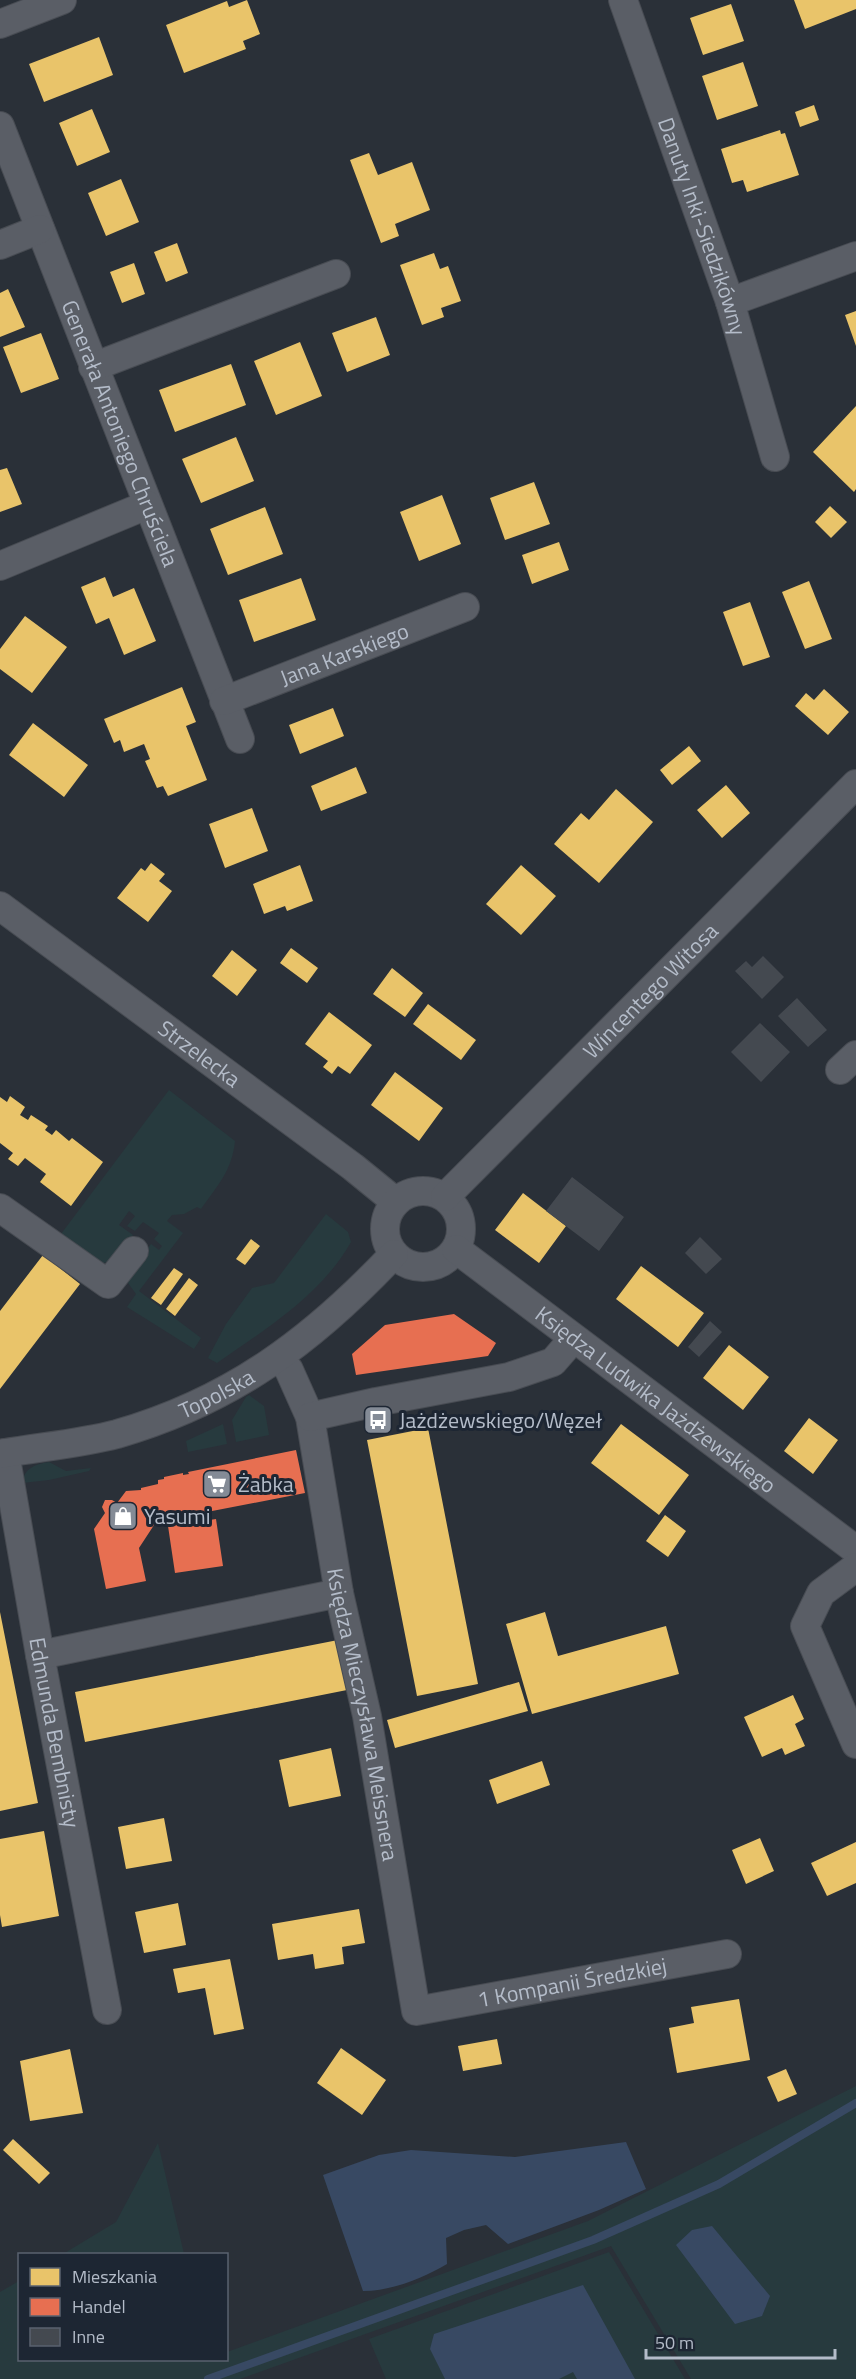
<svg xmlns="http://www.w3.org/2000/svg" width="856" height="2379" font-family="'Titillium Web',sans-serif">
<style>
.green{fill:#273a3e}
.water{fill:#384963}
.homes{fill:#e9c46a}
.shops{fill:#e76f51}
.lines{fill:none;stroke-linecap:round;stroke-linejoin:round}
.stream{stroke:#384963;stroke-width:8}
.building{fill:#444950}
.minor-casing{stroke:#484c53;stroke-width:30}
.minor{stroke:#5a5e66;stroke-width:28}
.labels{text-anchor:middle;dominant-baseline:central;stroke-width:6;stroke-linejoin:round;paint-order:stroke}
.street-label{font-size:22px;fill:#b4bcc9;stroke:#1d2633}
.poi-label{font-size:22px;fill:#b4bcc9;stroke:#1d2633;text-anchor:start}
</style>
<rect width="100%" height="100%" fill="#2a3038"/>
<path class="green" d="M169 1090 235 1141C232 1171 217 1186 201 1209L197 1207 184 1214 172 1215 167 1221 183 1233 139 1291 201 1338 194 1349 127 1307 136 1294 128 1283 129 1277H132L142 1264 138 1261 151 1244 159 1250 162 1246 154 1239 159 1233 143 1222 135 1231 127 1226 135 1216 129 1211 119 1225 133 1235 114 1260 100 1264 61 1234Z
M326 1214 348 1232 351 1242C321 1295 266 1329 217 1363L208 1358 226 1324 252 1288 274 1283Z
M249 1395 264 1406 269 1435 236 1442 232 1420 246 1397Z
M223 1424 227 1444 188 1452 186 1441Z
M49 1462 66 1471 91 1468 89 1471 49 1480 22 1483C24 1468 36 1464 49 1462Z
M856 2086V2379H691L611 2246 240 2379H0V2292L19 2281 20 2360H226L227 2352 588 2221Z
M158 2143 184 2254H63L116 2222Z
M609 2252 685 2379H386L369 2339Z"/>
<path class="water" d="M626 2142 646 2189 599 2210 508 2244 486 2225 464 2230 446 2238 447 2264C423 2278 392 2291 363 2291L323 2175 379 2155 411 2150 515 2157Z
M712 2226 770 2296 762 2316 735 2324 676 2245 692 2230Z
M583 2285 635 2379H577L573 2372 559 2379H445L430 2349 434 2334Z"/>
<path class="homes" d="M247 0 260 34 243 41 246 49 184 73 166 25 227 1 229 7Z
M794 0H856V9L805 29Z
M731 4 744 41 703 55 690 18Z
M99 37 113 75 44 102 29 64Z
M743 62 758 106 717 120 702 76Z
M814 105 819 120 800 127 795 112Z
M92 109 110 152 77 166 59 123Z
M780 130 781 134 785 133 799 175 747 192 743 180 732 183 721 149Z
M369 153 378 175 412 162 430 210 395 224 399 236 381 243 350 160Z
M121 179 139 222 106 236 88 193Z
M177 243 188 273 166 282 154 252Z
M434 253 440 269 448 266 461 301 441 308 444 317 422 325 400 265Z
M134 263 145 294 122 303 110 272Z
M8 289 25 327 0 337V293Z
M856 311V346L845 315Z
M376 317 390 355 347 372 332 333Z
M41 333 59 379 21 393 3 347Z
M300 342 322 396 276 415 254 361Z
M231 364 246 405 175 432 159 390Z
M856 406V489L854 492 813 452Z
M236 437 254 481 201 503 182 459Z
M7 468 22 504 0 512V470Z
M534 482 550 524 505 540 490 498Z
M442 495 461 544 419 561 400 512Z
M830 506 847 522 831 538 815 522Z
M265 507 283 554 228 575 210 529Z
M559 542 569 570 532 584 522 555Z
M105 577 113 597 134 588 156 641 124 655 109 618 96 624 81 587Z
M301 578 316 620 254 642 239 600Z
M809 581 832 639 805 649 782 592Z
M750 602 770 657 743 666 723 612Z
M25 616 67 647 32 693 0 669V649Z
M182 687 196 722 186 726 207 780 168 796 163 786 157 788 145 761 150 759 144 744 124 752 120 740 114 743 104 719Z
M824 689 849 712 828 735 795 706 806 693 814 700Z
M333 708 344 736 300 754 289 725Z
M33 723 88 765 64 797 9 755Z
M689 746 701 761 672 785 660 770Z
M356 767 367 793 321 811 311 786Z
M726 785 750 813 722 838 697 810Z
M616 789 653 822 599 883 554 844 581 813 589 820Z
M252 808 268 851 225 868 209 824Z
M151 863 165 874 159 881 172 891 148 922 117 898 141 868 145 871Z
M300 865 313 901 287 911 285 906 264 914 253 884Z
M521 865 556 896 521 935 486 904Z
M291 948 318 968 307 983 280 963Z
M232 950 257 970 237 996 212 976Z
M392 968 423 993 405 1017 373 994Z
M428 1004 476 1040 461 1060 413 1024Z
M329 1012 372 1045 350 1074 338 1066 332 1074 323 1067 328 1061 305 1044Z
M395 1072 443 1108 419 1141 371 1105Z
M10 1096 25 1107 20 1115 28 1120 31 1115 48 1126 45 1130 52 1135 56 1130 69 1141 72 1138 103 1162 71 1206 40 1182 46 1174 25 1158 18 1166 8 1159 13 1153 0 1143V1097L7 1102Z
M523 1193 566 1226 539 1263 495 1230Z
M251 1239 260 1246 245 1265 236 1259Z
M43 1255 80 1284 0 1389V1311Z
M641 1266 704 1313 678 1347 616 1299Z
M174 1268 183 1274 161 1305 151 1298Z
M189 1278 198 1285 175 1316 166 1309Z
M729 1345 769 1377 743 1410 703 1378Z
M809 1418 838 1440 813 1474 784 1451Z
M621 1424 689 1475 659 1515 591 1463Z
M428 1428 478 1684 417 1696 367 1440Z
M665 1515 686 1531 668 1557 646 1541Z
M0 1612 38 1803 0 1811Z
M545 1612 558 1656 666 1626 679 1674 532 1714 506 1624Z
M338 1640 347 1690 85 1742 75 1692Z
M519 1682 528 1711 395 1748 387 1720Z
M793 1695 804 1719 795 1724 805 1746 785 1755 782 1748 762 1757 744 1717Z
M331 1748 341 1796 289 1807 279 1760Z
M542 1761 550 1785 497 1804 489 1780Z
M164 1818 172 1861 126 1869 118 1827Z
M44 1831 59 1916 2 1927 0 1915V1839Z
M760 1838 774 1871 746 1884 732 1850Z
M856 1842V1883L827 1896 811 1863Z
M178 1903 186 1945 144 1953 135 1912Z
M359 1909 365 1943 342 1947 344 1964 315 1969 313 1954 278 1960 272 1924Z
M230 1959 244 2029 214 2035 205 1988 178 1993 173 1969Z
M739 1999 750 2060 677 2073 669 2028 694 2023 691 2007Z
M497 2039 502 2064 463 2071 458 2046Z
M341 2048 386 2080 362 2115 317 2083Z
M70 2049 83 2113 30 2121 20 2061Z
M786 2069 797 2094 778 2102 767 2077Z
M13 2139 50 2173 39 2184 3 2150Z"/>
<path class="shops" d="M454 1314 496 1343 488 1356 356 1375 352 1354 385 1325Z
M296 1450 305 1493 207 1512 145 1514 156 1522 139 1548 146 1581 106 1589 94 1529 105 1513 102 1507 105 1500H112L117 1503 126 1491 141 1490V1488L158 1484V1480L164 1479V1477L183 1473V1475L189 1474 188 1472Z
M216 1519 223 1566 175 1573 168 1526Z"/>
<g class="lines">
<path class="stream" d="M208 2379 593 2240 719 2184 856 2103"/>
</g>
<path class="building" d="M763 956 784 977 762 999 735 971 746 961 752 967Z
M797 998 827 1030 808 1047 778 1016Z
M760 1023 790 1052 761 1082 731 1052Z
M572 1177 624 1217 599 1251 546 1211Z
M700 1237 722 1259 706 1274 685 1253Z
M710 1321 722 1332 699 1357 688 1347Z"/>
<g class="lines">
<g class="minor-casing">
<g id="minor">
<path id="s1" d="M623 0 730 302 775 457"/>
<path d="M0 24 62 0"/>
<path id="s2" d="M0 126 240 739"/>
<path d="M0 245 40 229"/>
<path d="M730 302 856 256"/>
<path d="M93 367 336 274"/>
<path d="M0 566 147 505"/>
<path id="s3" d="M224 701 465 607"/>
<path id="s4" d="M0 906 353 1167 396 1202"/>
<path d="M840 1070 856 1055"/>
<circle cx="423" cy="1229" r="38"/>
<path id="s5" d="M445 1197 856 784"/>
<path d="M0 1208 108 1284 134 1251"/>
<path id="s6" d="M456 1249 856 1550"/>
<path id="s7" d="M279 1357 289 1370 310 1417 339 1593 367 1716 416 2011 727 1954"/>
<path d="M310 1417 376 1402 509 1377 553 1362 573 1339"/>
<path id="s8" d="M5 1453 40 1655 107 2010"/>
<path id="s9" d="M0 1454C39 1447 79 1444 117 1434 232 1401 313 1340 394 1254"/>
<path d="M856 1567 821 1593 805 1626 856 1744"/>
<path d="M40 1655 339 1593"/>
</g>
</g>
<use href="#minor" class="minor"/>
</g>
<defs>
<g id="bus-square" transform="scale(1.5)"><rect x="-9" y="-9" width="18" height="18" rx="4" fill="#848b96" stroke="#1d2633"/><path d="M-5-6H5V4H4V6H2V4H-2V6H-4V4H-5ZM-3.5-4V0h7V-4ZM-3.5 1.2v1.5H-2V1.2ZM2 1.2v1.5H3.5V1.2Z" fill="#fff"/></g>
<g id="supermarket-square" transform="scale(1.5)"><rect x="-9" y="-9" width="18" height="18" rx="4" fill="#848b96" stroke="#1d2633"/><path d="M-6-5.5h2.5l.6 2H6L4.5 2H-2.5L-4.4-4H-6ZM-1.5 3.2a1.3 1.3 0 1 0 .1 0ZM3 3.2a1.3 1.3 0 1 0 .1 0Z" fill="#fff"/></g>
<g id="shop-square" transform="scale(1.5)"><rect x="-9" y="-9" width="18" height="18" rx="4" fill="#848b96" stroke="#1d2633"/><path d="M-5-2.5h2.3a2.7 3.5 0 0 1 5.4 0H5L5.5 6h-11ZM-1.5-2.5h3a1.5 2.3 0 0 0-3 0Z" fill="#fff"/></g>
</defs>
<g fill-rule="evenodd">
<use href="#bus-square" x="378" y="1420"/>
<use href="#supermarket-square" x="217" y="1484"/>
<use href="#shop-square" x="123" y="1516"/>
</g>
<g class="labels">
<g class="street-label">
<text stroke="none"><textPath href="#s1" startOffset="240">Danuty Inki-Siedzikówny</textPath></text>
<text stroke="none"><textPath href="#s2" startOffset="330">Generała Antoniego Chruściela</textPath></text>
<text stroke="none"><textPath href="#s3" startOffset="129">Jana Karskiego</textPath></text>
<text stroke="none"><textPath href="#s5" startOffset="291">Wincentego Witosa</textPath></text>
<text stroke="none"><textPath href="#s4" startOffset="248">Strzelecka</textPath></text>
<text stroke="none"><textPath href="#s9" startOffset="226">Topolska</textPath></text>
<text stroke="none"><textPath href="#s6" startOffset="250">Księdza Ludwika Jażdżewskiego</textPath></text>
<text stroke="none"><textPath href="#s7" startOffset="370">Księdza Mieczysława Meissnera</textPath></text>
<text stroke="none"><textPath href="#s8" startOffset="284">Edmunda Bembnisty</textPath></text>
<text stroke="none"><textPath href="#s7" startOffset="830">1 Kompanii Średzkiej</textPath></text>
</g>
<g class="poi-label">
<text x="399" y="1420">Jażdżewskiego/Węzeł</text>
<text x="238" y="1484">Żabka</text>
<text x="144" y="1516">Yasumi</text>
</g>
</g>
<rect x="18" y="2253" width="210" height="108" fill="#1d2633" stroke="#59626f" stroke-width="1.5"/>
<rect x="30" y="2268" width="30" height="18" fill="#e9c46a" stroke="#59626f" stroke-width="1.5"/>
<text x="72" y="2283" font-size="18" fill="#b4bcc9">Mieszkania</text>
<rect x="30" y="2298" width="30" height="18" fill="#e76f51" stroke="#59626f" stroke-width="1.5"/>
<text x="72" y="2313" font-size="18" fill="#b4bcc9">Handel</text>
<rect x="30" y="2328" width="30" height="18" fill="#444950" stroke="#59626f" stroke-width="1.5"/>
<text x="72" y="2343" font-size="18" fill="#b4bcc9">Inne</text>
<path d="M646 2349v9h189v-9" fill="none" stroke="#b4bcc9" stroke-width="3"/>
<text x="655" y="2349" font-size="18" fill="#b4bcc9" stroke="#1d2633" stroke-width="4.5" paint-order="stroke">50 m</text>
</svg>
